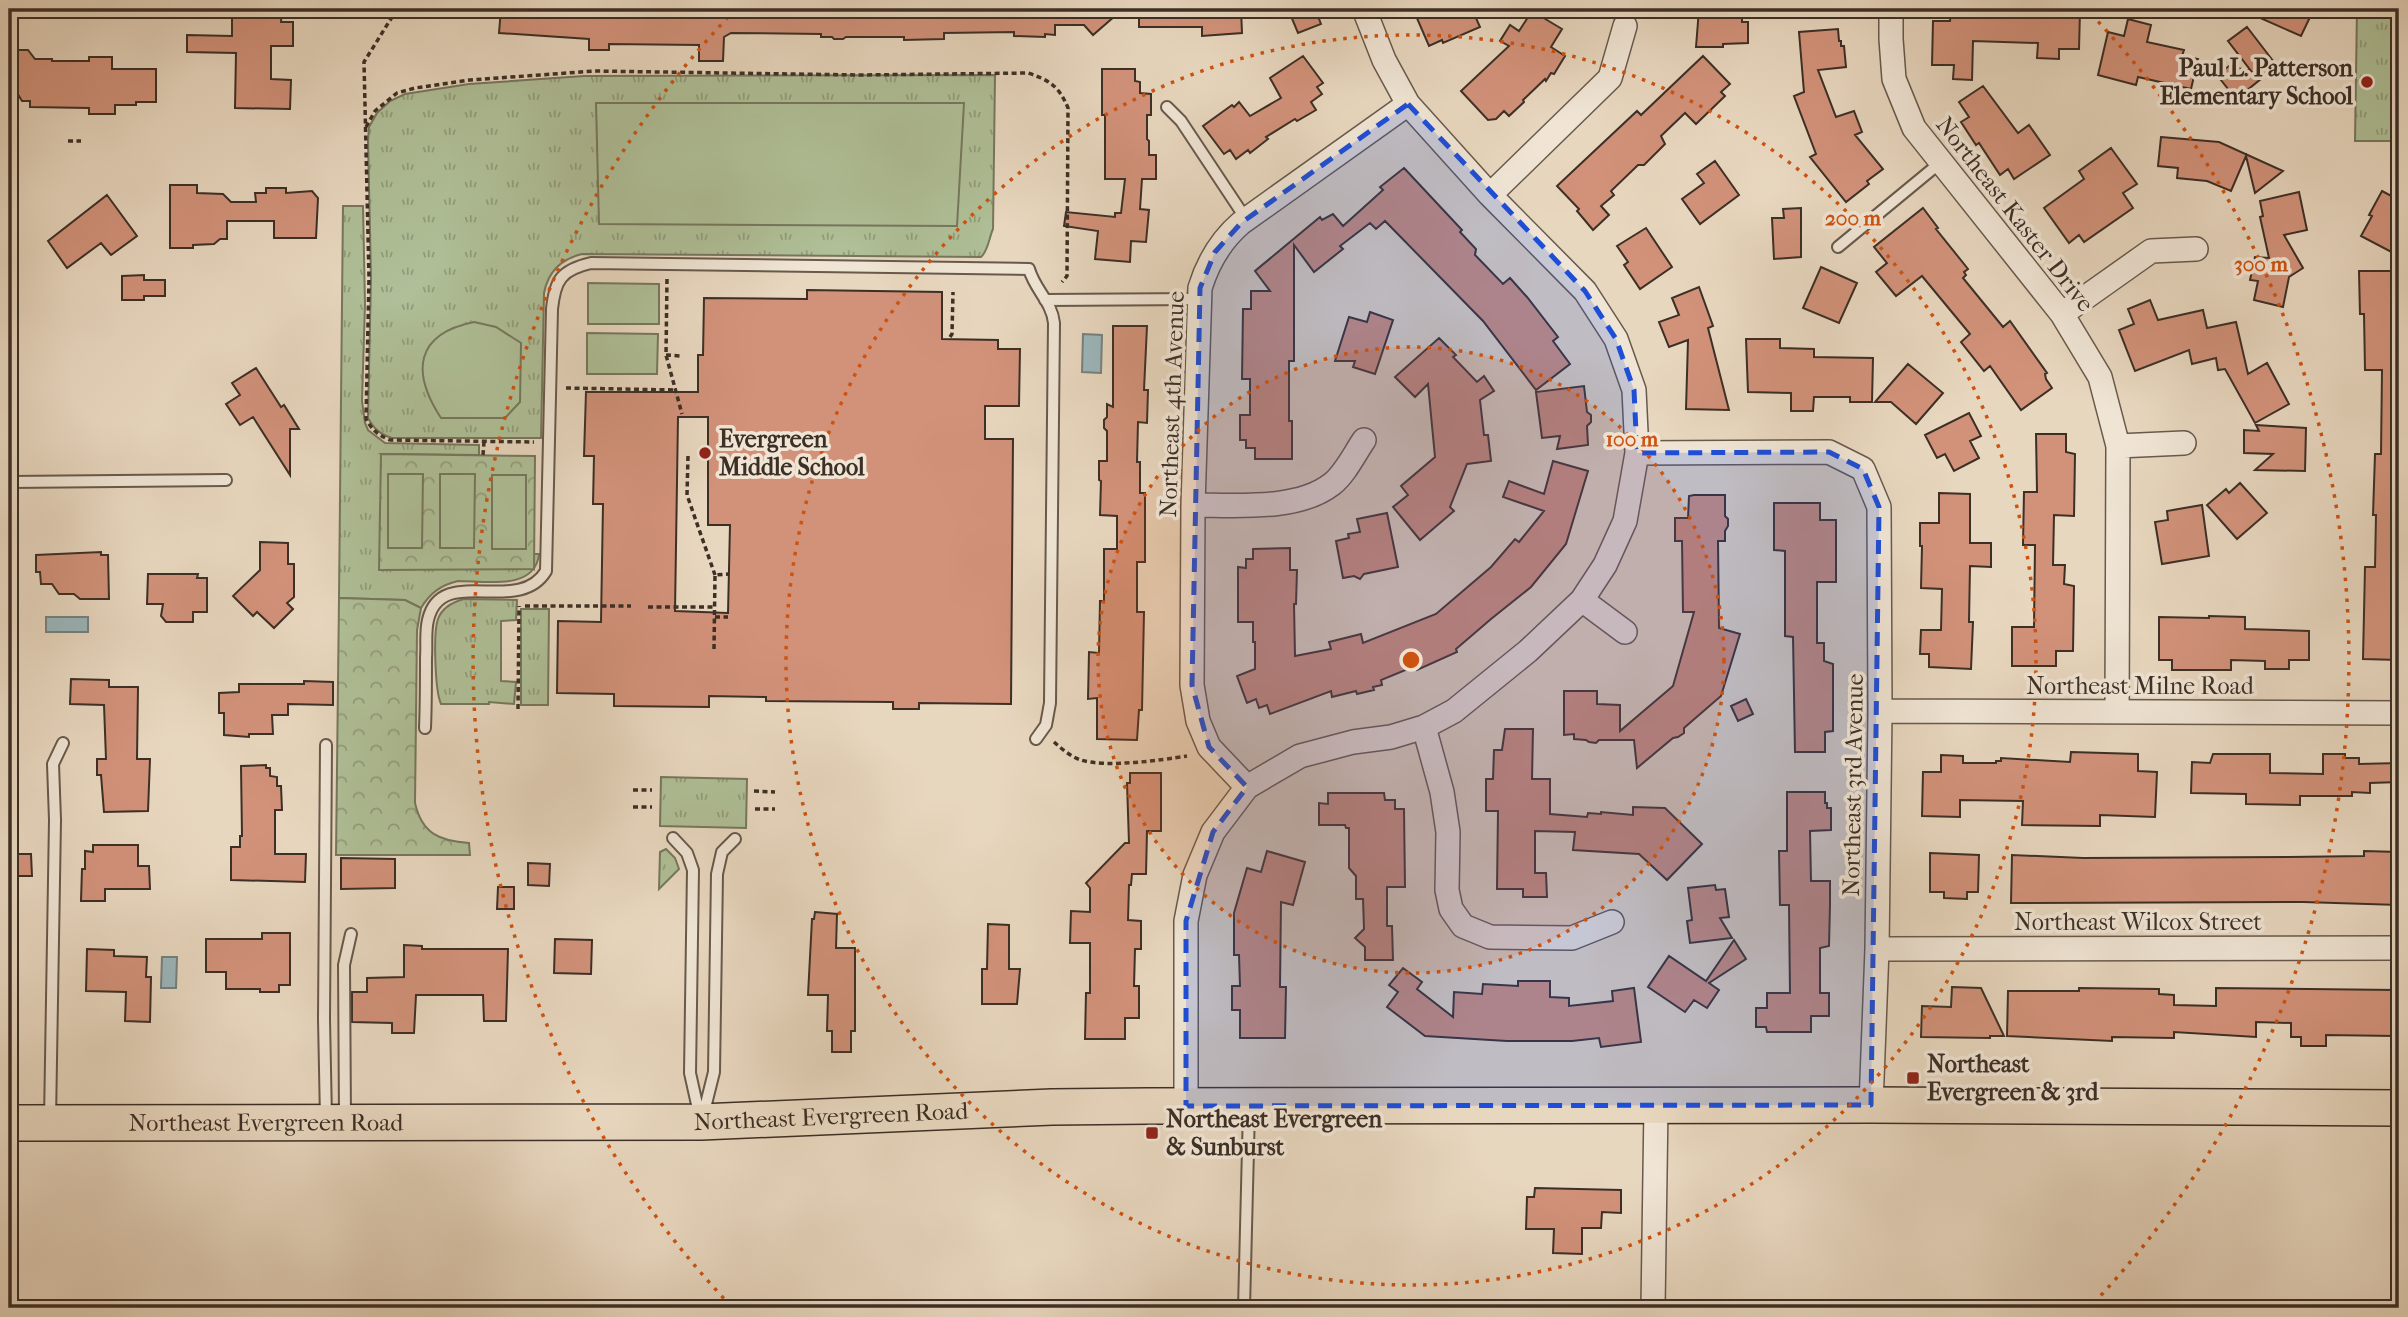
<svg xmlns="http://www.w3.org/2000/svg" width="2408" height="1317" font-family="'IM FELL French Canon',serif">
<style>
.grass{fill:url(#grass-tufts);stroke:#76775e;stroke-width:2}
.forest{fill:url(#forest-crowns);stroke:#76775e;stroke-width:2}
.garden{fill:#afbf97;stroke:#76775e;stroke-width:2}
.water{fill:#9bb7bc;stroke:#758180;stroke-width:2}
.building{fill:#d2927a;stroke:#3c2f26;stroke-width:2;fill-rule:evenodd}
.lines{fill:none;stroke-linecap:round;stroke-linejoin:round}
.lane-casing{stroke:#67594c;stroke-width:14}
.street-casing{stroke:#67594c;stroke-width:26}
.primary-casing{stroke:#3c2f26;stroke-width:38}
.path{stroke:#3c2f26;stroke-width:3.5;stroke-dasharray:5 3.5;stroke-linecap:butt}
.lane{stroke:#f0e5d5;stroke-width:10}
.street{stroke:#f0e5d5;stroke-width:23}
.primary{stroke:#e8d7bf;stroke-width:35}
.marked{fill:#1d4ed8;fill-opacity:0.2;stroke:#1d4ed8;stroke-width:5;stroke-dasharray:14 9;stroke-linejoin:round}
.ring{fill:none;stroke:#ce5310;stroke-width:3.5;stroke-dasharray:3.5 7}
.poi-dot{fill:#8f2418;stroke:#f0e5d5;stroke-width:2.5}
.labels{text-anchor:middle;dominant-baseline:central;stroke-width:7;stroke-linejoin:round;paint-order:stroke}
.poi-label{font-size:24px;font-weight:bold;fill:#3c2f26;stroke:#f0e5d5;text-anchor:start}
.street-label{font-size:24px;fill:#3c2f26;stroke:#f0e5d5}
.centre{fill:#ce5310;stroke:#f0e5d5;stroke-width:3.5}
.ring-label{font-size:21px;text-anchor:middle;font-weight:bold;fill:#ce5310;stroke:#f0e5d5;stroke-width:7;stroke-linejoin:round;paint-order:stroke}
</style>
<defs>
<pattern id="grass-tufts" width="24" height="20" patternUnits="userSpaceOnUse" patternTransform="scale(1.75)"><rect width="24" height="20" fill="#afbf97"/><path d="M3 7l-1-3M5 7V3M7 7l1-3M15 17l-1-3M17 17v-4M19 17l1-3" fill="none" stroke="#909c7b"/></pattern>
<pattern id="forest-crowns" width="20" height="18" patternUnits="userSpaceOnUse" patternTransform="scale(1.75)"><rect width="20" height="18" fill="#afbf97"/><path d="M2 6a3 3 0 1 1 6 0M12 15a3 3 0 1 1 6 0" fill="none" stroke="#909c7b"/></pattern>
</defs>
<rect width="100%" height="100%" fill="#e8d7bf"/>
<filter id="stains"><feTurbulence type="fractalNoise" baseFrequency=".00286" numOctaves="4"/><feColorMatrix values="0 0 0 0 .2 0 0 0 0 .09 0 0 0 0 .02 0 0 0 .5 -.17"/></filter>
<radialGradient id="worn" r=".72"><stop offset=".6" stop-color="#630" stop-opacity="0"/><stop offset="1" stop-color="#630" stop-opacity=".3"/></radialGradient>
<path class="grass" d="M2357 9H2399V141H2355Z
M995 75 993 229C989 238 988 251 981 257L582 254C561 259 548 272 544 293L541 438H392C380 434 374 429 368 418L371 278 368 141 369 127 377 113 390 101 405 94 469 84 584 76Z
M343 206H363L365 304 362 401 365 423 368 430 385 443 479 445V455L381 454 534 569V554H539C535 591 486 581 458 581 441 585 430 593 421 608L405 600 339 598Z
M464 599 517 600 516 620 501 621V681L516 682 514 704 489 702V704H441C435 691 433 632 438 619 442 608 453 602 464 599Z
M521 609H549L548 705H521Z
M661 777 747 779 746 828 660 826Z
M666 849 675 858 679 869 659 889 660 852Z"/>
<path class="forest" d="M381 454 535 456 534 569 379 570Z
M339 598 405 600 421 608 417 630 415 803C422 834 440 841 469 843L470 855H336Z"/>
<path class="garden" d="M596 103H964L957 226 599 224Z
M588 283 659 284V324H588Z
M474 322 496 327 521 343 520 402 505 418H441C411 372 415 334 474 322Z
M587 333 658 334 657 374H587Z
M388 474H423L422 548H388Z
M440 474H475L474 548H440Z
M492 475H526V549H492Z"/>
<path class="water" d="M1083 334 1102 335 1101 373 1082 372Z
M46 617H88V632H46Z
M162 957H177L176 988H161Z"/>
<path class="building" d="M232 9H282L281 22H293V46H271V79L291 80 290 109 235 108 236 53 187 52V35L232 36Z
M501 9H1123L1093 35 1084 25H1055V35L1045 34V37L1014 36V32L944 33V39L904 40V37H846L843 39H834L832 37H821V34L731 33 724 37 723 61H699V45L609 44V50H589V39L499 33Z
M1139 9H1241L1242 33 1202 36V27H1139Z
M1288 9H1315L1321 24 1298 33Z
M1413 9H1472L1480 27 1443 43 1442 40 1429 46Z
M1699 9 1742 10V22H1748V43L1723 44V47H1696Z
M1951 9 2005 12V9H2070V11H2080L2079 49H2059V59L2037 58 2038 43 1973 41 1972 80 1953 79 1954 65H1932L1933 21H1950Z
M2240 9H2306L2305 13 2311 15 2301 36Z
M1532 11 1562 29 1551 47 1565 56 1554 74 1551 73 1546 81 1545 79 1523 100 1524 102 1509 116 1504 111 1496 119 1488 120 1461 91 1509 46 1500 41 1510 25 1519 31Z
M2128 19 2151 25 2147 42 2184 50 2182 56 2198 59 2191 89 2138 77 2136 85 2098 75 2108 32 2124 36Z
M2247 27 2277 66 2236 99 2217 75 2229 66 2251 71 2228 41Z
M1838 29 1839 41H1841V46H1844L1846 67 1818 70 1836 117 1854 111 1862 132 1855 135 1883 169 1867 181 1869 184 1846 202 1810 157 1816 154 1794 96 1804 92 1799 32Z
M16 50H28L35 59H52V61H89V57H112V69H156V102H136V105H115V114H89V108L30 107V101H22L16 91 9 89V58Z
M1303 56 1323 83 1317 87 1322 94 1311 102 1316 110 1297 121 1295 119 1266 137 1268 139 1250 153 1248 150 1236 159 1230 150 1224 154 1203 126 1232 105 1234 107 1239 102 1250 116 1281 98 1270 78Z
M1703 56 1730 84 1721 92 1725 96 1696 124 1685 113 1661 136 1665 144 1644 165H1638L1611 191 1614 195 1601 206 1609 215 1593 230 1577 211 1579 209 1557 186 1637 111 1641 115Z
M1102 69H1135V81L1140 82V93L1151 94V115H1147V139L1149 141V155H1156V179H1142L1140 209 1149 210 1146 242 1131 241 1130 262 1095 259 1098 231 1064 226 1066 212 1115 217V213H1121L1125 179H1105V115H1102Z
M1983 86 2018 133 2029 125 2050 155 2014 179 2008 169 2000 175 1979 143 1976 145 1961 122 1969 117 1959 102Z
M2161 137 2219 142 2283 171 2255 193 2246 156 2231 191 2207 181 2177 178 2178 168 2158 166Z
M2111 148 2137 184 2123 193 2133 208 2084 242 2079 235 2069 243 2044 208 2084 179 2079 171Z
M1715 161 1739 195 1700 224 1682 199 1704 183 1697 174Z
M1404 168 1462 230 1460 232 1476 249 1475 255 1503 284 1510 278 1527 297 1558 337 1553 341 1570 364 1536 390 1483 321 1385 221 1376 229 1370 223 1340 246 1343 249 1314 272 1294 245V361H1289V421H1292V459H1255V448H1246V440H1240V415H1250V379H1242L1243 309H1251V291H1270L1255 271 1320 217 1322 220 1333 214 1343 226 1383 190 1380 187Z
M170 185H197V193L223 194 231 202H256L255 193H266V188H286V193L312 191 318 198 316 238H274V221H227V239H220L214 244 193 245V248H170Z
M2382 191 2399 200V256L2361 236 2372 216 2369 215Z
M2299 192 2307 230 2284 235 2303 268 2289 277 2283 307 2254 300 2258 281 2250 280 2255 257 2269 258 2260 217 2263 216 2260 201Z
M107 195 137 236 111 255 101 243 67 268 48 241Z
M1801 208V257L1774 259 1772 218H1784L1783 209Z
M1923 208 1938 228 1936 229 1968 269 1964 272 1966 275 1963 278 2003 327 2010 321 2047 373 2045 374 2046 379 2052 388 2021 410 1990 366 1984 371 1961 342 1970 334 1922 276 1896 296 1876 272 1887 263 1874 247Z
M1646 228 1672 267 1640 289 1624 265 1628 262 1617 246Z
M1821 267 1857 283 1839 323 1803 308Z
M2359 271H2395V296H2398L2399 660 2363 659 2365 567H2375L2376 515H2373L2375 454H2381L2382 370H2365L2364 314H2360Z
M144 275V280H165V296H144V300H122V276Z
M1699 287 1713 326 1708 328 1729 410 1686 409 1688 340 1669 347 1659 322 1679 315 1672 298Z
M807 290 942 292V339L998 340V349H1020L1019 406H985V439H1013L1011 704 919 703V709H893V702L766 701V697L709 696V707L614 706V694L557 693 558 621 601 622 603 504H593L594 456H584L586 392H698V355H703L704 298 807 299ZM678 417H708V525H730L728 613 675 611Z
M2150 300 2158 320 2203 310 2207 328 2236 322 2248 374 2267 363 2289 404 2255 423 2225 369 2218 370 2216 358 2192 364 2189 350 2135 371 2119 330 2134 324 2128 309Z
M1370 312 1393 320 1375 374 1353 367 1355 361H1335L1349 317 1367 322Z
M1113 326H1147L1144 390H1148L1147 423 1138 422 1137 462H1140V493H1145V562H1137V612H1144L1142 710H1139L1137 740 1097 739V698L1088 699 1089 652 1099 653 1100 601H1104V549H1117V516L1100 515 1101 481 1099 480V461H1107V431L1104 428V420L1107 417V404L1113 407Z
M1439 338 1456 355 1453 357 1477 382 1484 376 1494 391 1480 400 1484 435H1488L1491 461 1467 464 1450 507 1454 511 1420 540 1393 507 1408 495 1401 486 1435 457 1428 384 1415 397 1395 377Z
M1746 339H1780V348L1814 349V357L1873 358 1872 402H1850V397H1814L1813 411H1791V393L1748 392Z
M1908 364 1943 393 1916 424 1891 402H1875Z
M256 368 281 407 284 405 299 429H290V475L253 417 240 425 226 404 240 395 232 383Z
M1584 386 1587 412 1591 415V422L1587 426 1588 445 1557 449 1560 436 1542 438 1536 392Z
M1969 413 1981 436 1970 441 1979 458 1954 471 1945 454 1937 458 1925 435Z
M2256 425 2306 428 2305 471 2255 470 2273 454 2244 453V430L2259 431Z
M2036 434H2066V452L2075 454 2074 516 2054 515 2053 565H2065L2064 584 2074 586 2073 651H2056V666H2012V627H2034L2035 545H2023L2024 492H2037Z
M1553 461 1588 471 1566 544 1531 587 1491 619 1456 649 1457 652 1417 670 1415 666 1381 680 1382 685 1373 687 1374 690 1357 694 1356 691 1332 697 1331 691 1270 714 1267 705 1259 708 1256 699 1247 703 1237 676 1255 669V642H1253V622H1238V567L1246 568V559H1253V549L1290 548V570H1297L1296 604H1294L1295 656 1331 649 1329 642 1361 634 1363 643 1436 614 1491 567 1515 539 1519 542 1544 511 1503 497 1509 481 1544 494Z
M2240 483 2267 513 2237 539 2207 505 2226 489 2229 493Z
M1939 493 1970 494V543H1991V567L1970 566 1969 622H1973L1971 669 1929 667V654H1920L1921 630H1941L1942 589 1921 588 1922 546H1920V523H1939Z
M1694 495H1725V516L1728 519V526L1725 531V541H1718L1719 628 1740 634 1721 696 1684 728V733L1678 737 1673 738 1637 768 1634 740H1599L1596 743 1589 742 1586 740 1574 739V734L1564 735V691H1597V704L1620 705V731L1673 686 1694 612H1683L1682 541H1675V518H1688L1689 496Z
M1774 503H1820V520H1836V582H1817V643H1824V661L1833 664V731L1825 732V752H1795L1793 637 1785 636V551L1774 550Z
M2202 505 2209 556 2162 564 2155 522 2168 520 2167 511Z
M1387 513 1398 567 1364 574 1360 579 1354 576 1343 578 1336 541 1349 538 1348 534 1360 532 1357 519Z
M260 542 288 543V564H294V597L287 603 293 609 274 628 257 612 253 616 233 596 260 570Z
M101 552V555H108L109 599H80L74 594H59L52 584H41L40 572H36V555Z
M148 574H198L197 578H207V612H193V622H166L161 616 163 604H147Z
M2209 616 2245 617V629L2309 631V660H2289V669H2265V661L2231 660V670H2172V660H2159V617L2209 618Z
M71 679 109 680V687H138L137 759H150L148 811 104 812 101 775H97V759H106L104 705 70 704Z
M304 681 333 682V705L288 704V715H272L273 734H249V737L224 735V713H219V693L239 692V684H304Z
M1746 699 1753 714 1738 721 1731 706Z
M1505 729H1533L1532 779H1550V814L1587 817 1588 813 1601 814V812L1633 815V807L1665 808 1702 844 1667 880 1639 854 1573 850 1575 832 1535 831V873H1546L1547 897H1523V889H1497L1498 811H1486V779H1493L1494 750H1502Z
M2071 752 2138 754V771L2157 772 2155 817 2100 815V826L2022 825 2023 801 1960 800V817L1922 816 1923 772H1941V755L1963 756V763H1996V761H2001V758L2070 762Z
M2213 754H2270V773L2323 774V754H2345V758H2359V764L2399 763V782L2370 783V793L2352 792V796H2300V805L2246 804V794L2191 793 2192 762 2210 763Z
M266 765V768H270V776L277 777V786H281L282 810H275V854H306L305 882 231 880V847H240V836H242L241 766Z
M1130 773H1161V831H1147L1146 874H1132L1131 885H1129L1128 920 1141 921V949H1135L1134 986H1139V1018H1125V1039H1085L1086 993H1090V943H1070L1071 911 1090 912V888L1086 883 1125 843H1129L1127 783H1130Z
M1787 792H1825V803H1827V808H1831V830L1810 831 1811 881H1830V904L1829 946 1820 948V993H1829V1016H1811V1032H1767L1766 1027H1756V1008H1767V993H1790L1789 905H1780L1779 851H1787Z
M1328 793H1384L1385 800H1395V809H1404L1405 887H1387V926H1392L1393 960H1365V947L1355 938 1364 929 1363 899H1356V876L1349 868V828H1346L1345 825H1319V803L1328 804Z
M93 845H138V866H149L150 889H105V901H81L82 869H85V851L93 852Z
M1267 851 1305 862 1293 905 1281 902 1280 987H1286L1285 1038H1240V1010H1232V986H1240L1239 955H1234V913L1247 868 1261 872Z
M2364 851 2399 852V905L2303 902 2011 903 2012 855 2083 858 2289 857 2364 856Z
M1930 853 1979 855 1978 892H1967V899L1944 898V892H1930Z
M9 854H31L32 876H9Z
M341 858 395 859V888L341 889Z
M528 863 550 864 549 886 528 885Z
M1715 885 1716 890 1725 889 1729 917 1720 918 1732 938 1690 943 1687 921 1692 920 1688 888Z
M498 887H514V909H497Z
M815 912 837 914 836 948H855V1031H851V1052H832V1031H827L828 995H808L812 919H814Z
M988 924 1009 925V969H1020L1017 1004H982V969H987Z
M262 933H290V985H279V992H260V989H226V972H206V939H262Z
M555 939 592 940 591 974 554 973Z
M1734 940 1746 959 1709 983 1719 990 1707 1008 1694 1000 1685 1012 1648 987 1669 956 1706 981Z
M404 945 422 946V949H508L506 1021H484L483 995H416L414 1033H392V1023L352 1022V992H367V978L404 977Z
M87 949 114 950V956L147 957 146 977H151L150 1022 125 1021 126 992 86 991Z
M1403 968 1422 982 1417 989 1453 1017 1454 992 1482 994 1483 984 1518 986V981H1550V997L1569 998V1006L1613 1001 1612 991 1634 988 1641 1042 1601 1047 1599 1038 1572 1041H1507L1425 1036 1387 1007 1398 992 1389 985Z
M1952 987 1981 988 2004 1036H1990V1038L1921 1037 1922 1006 1951 1007Z
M2079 988 2159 989V994L2174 995V1005L2216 1006V988L2396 990 2395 1036 2326 1035V1046H2301V1037H2291V1023L2256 1022V1037L2174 1032V1038L2112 1037V1041L2007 1036 2008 991H2079Z
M1535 1188 1621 1190V1213L1602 1212 1601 1228H1582V1254L1553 1253 1554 1229H1526L1527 1197H1534Z"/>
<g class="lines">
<g class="lane-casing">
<path id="lane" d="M1167 107 1181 121 1246 219
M1838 247 1941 162
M1045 300 1198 299
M9 482 226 480
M425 728C426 705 426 681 426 658 427 646 425 632 428 620 441 563 518 617 546 571L552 309C555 280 561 270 591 263L1029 269C1035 290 1052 302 1054 323L1050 703 1046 725 1036 739
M673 838 687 853 693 870 690 1073 700 1118
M703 1116 714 1072 717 874 722 852 735 839
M326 1119 324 1019 326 745
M345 1119 344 965 351 934
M50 1120 55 820 53 764 63 743
M1244 1308 1249 1109"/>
</g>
<g class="street-casing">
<path id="street" d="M1891 9V39L1894 79 1914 128 2062 314 2100 377 2118 446 2117 712
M1490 195 1610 78 1625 26
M2062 314 2151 251 2196 249
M2118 446 2184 443
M1637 453 1829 452 1863 469 1879 507 1880 711 1877 949 1871 1105
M1193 505C1235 505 1298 511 1332 484 1345 474 1355 453 1364 440
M1582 600 1625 632
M1880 711 2399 713
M1424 727 1442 792 1448 832 1447 890 1451 909 1463 926 1490 937 1572 938 1612 922
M1247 787 1209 747 1198 721 1192 685 1193 505 1200 288C1208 262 1220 241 1241 223L1408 104
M1877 949 2399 948
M1186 1106V921L1195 875 1213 832 1247 787 1300 756 1353 742 1391 737 1424 727 1454 711 1528 651 1582 600 1605 565 1625 521 1637 453 1634 390 1616 339 1585 291 1490 195 1408 104 1384 60 1364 9
M1653 1308 1656 1106"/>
</g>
<g class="primary-casing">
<g id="primary">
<path id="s1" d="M9 1123 701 1122 1052 1107 1147 1106 1871 1105 2399 1108"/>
</g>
</g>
<path class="path" d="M397 9 364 62 369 278 366 419C372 430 378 435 390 440L534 442
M366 127 375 111 397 93 415 88 470 80 595 71 859 75 1028 73C1049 80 1059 86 1068 108L1067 276 1062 282
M68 141H81
M667 279 666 355 682 414
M950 337 952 334 953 292
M666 355 681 356
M566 388 675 390
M483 455 484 442
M688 456 687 495 715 575
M525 606H631
M648 607H715
M715 617H728
M714 649 715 575 729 574
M518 709 519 606
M1054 742C1062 749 1071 757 1081 760 1107 768 1161 760 1187 756
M633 790H652
M754 791 775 792
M633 807H652
M755 809H775"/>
<use href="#lane" class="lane"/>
<use href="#street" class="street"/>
<use href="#primary" class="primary"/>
</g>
<path class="marked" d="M1408 104 1585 291 1616 339 1634 390 1637 453 1829 452 1863 469 1879 507 1871 1105 1186 1106V921L1213 832 1247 787 1209 747 1192 685 1200 288 1215 252 1241 223Z"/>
<circle cx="1411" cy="660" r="313" fill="#ce5310" fill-opacity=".12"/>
<g class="ring">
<circle cx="1411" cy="660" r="313"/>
<circle cx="1411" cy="660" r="625"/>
<path d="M731 1306A938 938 0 0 1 731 14M2091 14A938 938 0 0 1 2091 1306"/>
</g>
<g class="poi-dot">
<circle cx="2367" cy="82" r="7"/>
<circle cx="705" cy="453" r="7"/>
<rect x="1906" y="1071" width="14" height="14" rx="3.5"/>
<rect x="1145" y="1126" width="14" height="14" rx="3.5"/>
</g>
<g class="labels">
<g class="poi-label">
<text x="2353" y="68" text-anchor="end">Paul L. Patterson<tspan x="2353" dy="28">Elementary School</tspan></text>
<text x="719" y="439">Evergreen<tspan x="719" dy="28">Middle School</tspan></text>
<text x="1927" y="1064">Northeast<tspan x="1927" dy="28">Evergreen &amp; 3rd</tspan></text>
<text x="1166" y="1119">Northeast Evergreen<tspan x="1166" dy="28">&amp; Sunburst</tspan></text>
</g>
<g class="street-label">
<text transform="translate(2015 214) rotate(52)">Northeast Kaster Drive</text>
<text transform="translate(1172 404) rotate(-88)">Northeast 4th Avenue</text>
<text x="2140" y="686">Northeast Milne Road</text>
<text transform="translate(1853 785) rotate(-89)">Northeast 3rd Avenue</text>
<text x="2138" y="922">Northeast Wilcox Street</text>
<text stroke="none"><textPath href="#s1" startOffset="822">Northeast Evergreen Road</textPath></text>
<text stroke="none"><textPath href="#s1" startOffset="257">Northeast Evergreen Road</textPath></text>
</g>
</g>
<circle cx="1411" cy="660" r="10" class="centre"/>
<g class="ring-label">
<text x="1853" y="225">200 m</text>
<text x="2261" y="271">300 m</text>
<text x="1632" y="446">100 m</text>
</g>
<rect width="2408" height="1317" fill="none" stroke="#e8d7bf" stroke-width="35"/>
<rect x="10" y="10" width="2387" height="1296" fill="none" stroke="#3c2f26" stroke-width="3.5"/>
<rect x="18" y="18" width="2373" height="1282" fill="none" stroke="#3c2f26" stroke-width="2"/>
<rect width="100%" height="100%" filter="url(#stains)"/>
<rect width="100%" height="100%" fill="url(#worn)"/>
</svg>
